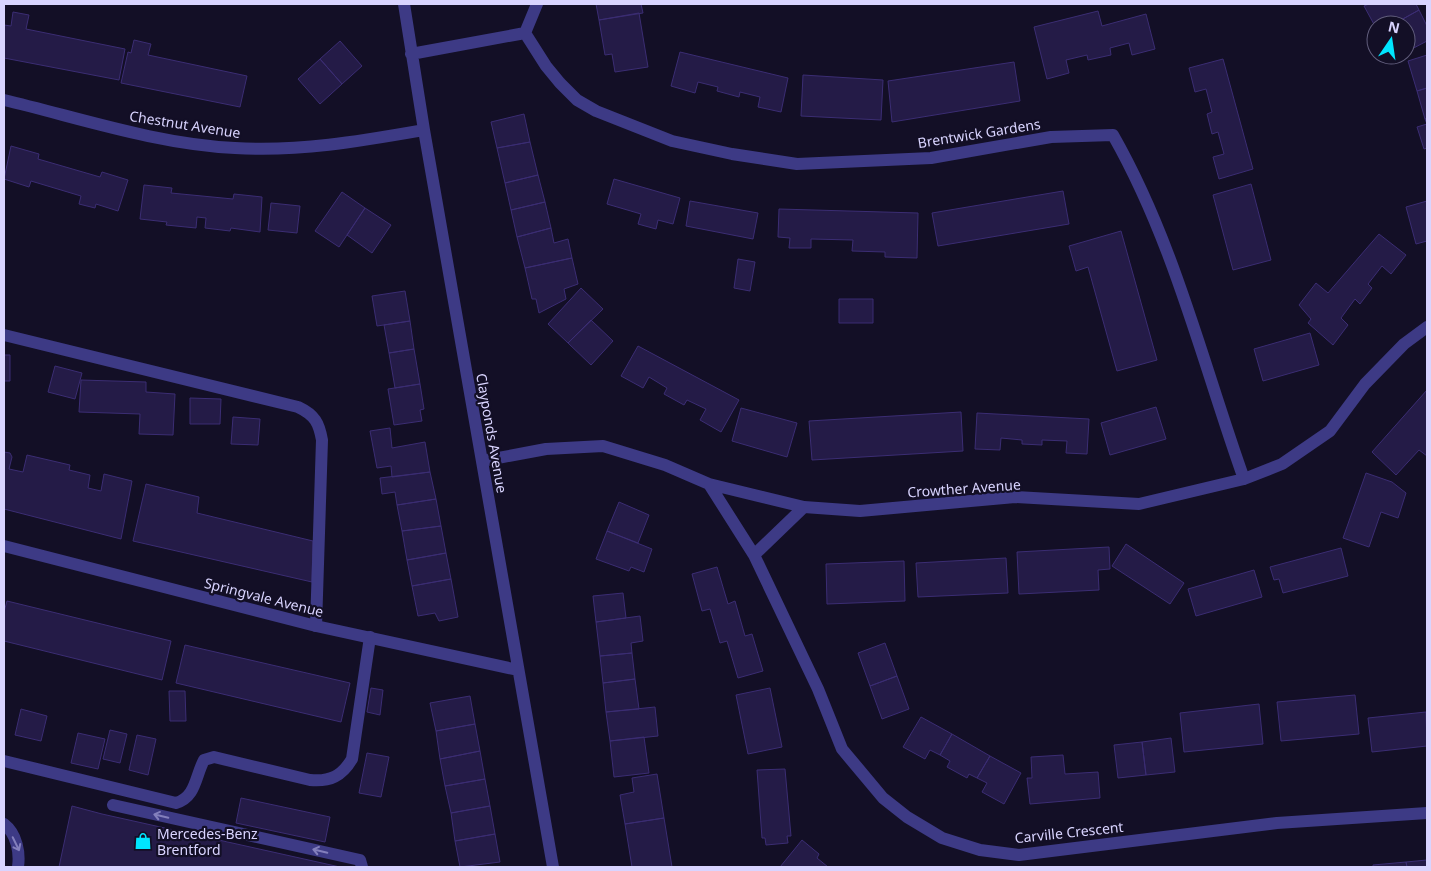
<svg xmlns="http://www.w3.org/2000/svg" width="1431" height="871" font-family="'Noto Sans',sans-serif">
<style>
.building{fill:#241b47;stroke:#3b2d73}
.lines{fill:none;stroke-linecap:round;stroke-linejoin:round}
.lane{stroke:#3d3a85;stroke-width:12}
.street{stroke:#3d3a85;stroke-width:12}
.oneway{stroke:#837fbc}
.labels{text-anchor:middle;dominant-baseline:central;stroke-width:4.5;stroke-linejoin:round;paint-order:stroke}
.street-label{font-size:14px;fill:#d9d4ff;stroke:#130f26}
.poi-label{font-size:14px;fill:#d9d4ff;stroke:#130f26;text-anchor:start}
</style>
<rect width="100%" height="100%" fill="#130f26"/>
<path class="building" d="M596 4H641L643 13 599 20Z
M1369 4H1416L1419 10 1392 25H1376V28L1364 6Z
M1419 10 1427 26V41L1406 52V25H1392Z
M1098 11 1102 26 1146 14 1155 49 1132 55 1129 43 1110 48 1111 55 1088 60 1087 55 1066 60 1069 73 1047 79 1034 27Z
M13 12 29 15 26 29 125 49 119 80 4 58V25L11 26Z
M639 13 648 67 615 72 612 54 605 55 599 20Z
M134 40 151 44 148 55 247 76 240 107 121 83 128 52 131 53Z
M340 41 362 66 342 84 320 59Z
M680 52 788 78 781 112 758 107 760 97 740 92 739 97 717 91 718 87 698 82 695 93 671 86Z
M1427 55V88L1417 91 1408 61Z
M320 59 342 84 320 104 298 79Z
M1223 59 1253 169 1219 179 1213 157 1224 154 1218 132 1212 134 1207 114 1212 112 1206 89 1195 92 1189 68Z
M1014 62 1020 101 892 122 888 81Z
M803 75 883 80 881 120 801 116Z
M1427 88V118L1425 119 1417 91Z
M524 114 530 142 497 148 491 122Z
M1427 118V148L1424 149 1417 127 1427 124 1425 119Z
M530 142 538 175 505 183 497 148Z
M11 146 39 154 38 159 100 177 102 172 128 180 118 211 96 204 95 208 79 204 81 196 31 181 29 187 4 179Z
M538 175 545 202 511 210 505 183Z
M614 179 680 198 673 224 658 220 656 229 638 224 641 214 607 204Z
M1251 184 1271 260 1233 270 1213 195Z
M144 185 172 188 171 193 233 199 234 194 262 197 260 232 231 228 230 231 205 228 206 218 197 217 196 228 166 225 167 222 140 219Z
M1063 191 1069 224 938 246 932 213Z
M342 192 365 208 339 247 315 231Z
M690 201 758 213 753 239 686 226Z
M1427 201V241L1416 244 1406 207Z
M545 202 551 228 517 237 511 210Z
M271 203 300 206 297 233 268 230Z
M365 208 391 225 372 253 347 235Z
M779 209 918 213 917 258 885 257V252L852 251 853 240 811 239V248H789L790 238 778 237Z
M551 228 554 243 568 239 572 258 525 268 517 237Z
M1121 231 1157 360 1117 371 1088 267 1076 271 1069 246Z
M1379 234 1406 255 1391 274 1382 266 1368 284 1372 288 1360 304 1355 299 1341 318 1348 325 1333 345 1308 323 1311 319 1299 305 1316 283 1328 293Z
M572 258 578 284 564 289 566 299 539 313 536 299H532L525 268Z
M738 259 755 262 750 291 734 288Z
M581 288 603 309 568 343 548 324Z
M405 291 410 321 377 326 372 296Z
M839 299H873V323H839Z
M591 320 613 341 591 365 568 343Z
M410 321 414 349 389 353 384 325Z
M1310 333 1319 365 1263 381 1254 349Z
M638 346 739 400 721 432 700 420 706 409 687 400 684 405 664 394 667 388 649 377 643 388 621 376Z
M414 349 420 384 395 388 389 353Z
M4 355H10V381H4Z
M55 366 82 373 75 399 48 392Z
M81 380 146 382V392L175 394 173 435 139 434 140 414 79 412Z
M420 384 424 409 420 410 422 421 394 425 388 389Z
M1427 390V456L1419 450 1396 475 1372 452Z
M190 398 221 399 220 424H190Z
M1156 407 1166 439 1110 455 1101 423Z
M741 408 797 423 787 457 732 441Z
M961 412 963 451 812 460 809 421Z
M977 413 1089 419 1087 454 1066 453 1067 441 1042 440V445L1022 444V440L1001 438 1000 450 975 449Z
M233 417 260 419 258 445 231 444Z
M390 428 392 448 425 442 430 472 392 477 391 466 377 468 370 431Z
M4 452 10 453 12 457 9 469 23 472 27 455 70 465 69 470 90 475 88 488 101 491 104 474 132 481 121 539 4 509Z
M430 472 436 499 397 505 395 492 382 494 380 478Z
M1366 473 1392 482 1406 493 1398 518 1381 512 1369 547 1343 538Z
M146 484 199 497 197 513 313 541 312 582 133 541Z
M436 499 441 526 402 531 397 505Z
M619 502 649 515 638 543 607 531Z
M441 526 446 553 407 560 402 531Z
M607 531 652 549 644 572 631 567 629 571 596 559Z
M1126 544 1184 583 1170 604 1112 566Z
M1109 547 1110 569 1098 570 1099 590 1019 594 1017 552Z
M1341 548 1348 576 1283 593 1279 579 1274 580 1270 567Z
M446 553 451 579 412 586 407 560Z
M1006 558 1008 593 918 597 916 563Z
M904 561 905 601 827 604 826 564Z
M717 567 728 604 735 601 745 636 752 634 763 671 738 678 727 641 720 643 710 609 702 611 692 574Z
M1254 570 1262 597 1196 616 1188 589Z
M451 579 458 617 439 621 435 613 418 616 412 586Z
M623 593 626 618 596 622 593 596Z
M7 601 171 641 162 680 4 641V612Z
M640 616 643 641 631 643 632 653 600 656 596 622Z
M885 643 897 676 870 686 858 653Z
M185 645 350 683 341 722 176 683Z
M632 653 635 679 603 683 600 656Z
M897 676 909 709 882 719 870 686Z
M635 679 639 709 606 712 603 683Z
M371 688 383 690 380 715 367 712Z
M770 688 782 747 748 754 736 695Z
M169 691H185L186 721H170Z
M1355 695 1359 734 1281 741 1277 702Z
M470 696 475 724 436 731 430 703Z
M1259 704 1263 744 1184 752 1180 713Z
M655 707 658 736 610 741 606 712Z
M21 709 47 716 41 741 15 735Z
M1426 712 1427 746 1372 752 1368 718Z
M921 717 952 734 940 755 930 750 925 759 903 747Z
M475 724 480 751 440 759 436 731Z
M110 730 127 734 120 763 103 759Z
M78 733 105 739 98 769 71 763Z
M952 734 990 756 977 778 969 774 967 778 947 767 950 761 940 755Z
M137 735 156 739 148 775 129 770Z
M644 737 649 773 614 777 610 741Z
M1171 738 1175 772 1146 775 1142 742Z
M1142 742 1146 775 1118 778 1114 745Z
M480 751 485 779 445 786 440 759Z
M367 753 389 757 381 797 359 793Z
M1063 755 1065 774 1098 772 1100 798 1030 804 1027 778H1032L1031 757Z
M990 756 1021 773 1004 804 982 792 987 783 977 778Z
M785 769 791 836H787L788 843 766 845 765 838H762L757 770Z
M657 774 664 818 625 824 620 795 634 792 632 778Z
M485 779 490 806 451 813 445 786Z
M241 798 330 817 325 842 236 823Z
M72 806 102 814 340 867H59Z
M490 806 495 834 455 841 451 813Z
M664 818 672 867H632L625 824Z
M495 834 500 862 460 867 455 841Z
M802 840 819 854 817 858 828 867H780Z
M1427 860V867H1407L1406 862Z
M1406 862 1407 867H1373V865Z"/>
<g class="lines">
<path class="lane" d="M4 335 298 407C315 415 319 423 322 440L316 626
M4 761 176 803C196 797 195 777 204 760L214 757 310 780C330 782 342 776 352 759L370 637
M113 805 360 860 362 867
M4 824C17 834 20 853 18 867"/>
<path class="street" d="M404 4 424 130 553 867
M525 33 546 66 560 83 577 100 596 111 672 141 732 154 797 164 931 158 1051 137 1113 135C1174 242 1203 364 1244 479
M525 33 537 4
M411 54 525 33
M4 100C80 118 156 144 235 148 299 152 361 141 424 130
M482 461 546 449 603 446 665 465 709 484 804 507 860 511 1015 497 1139 504 1244 479 1282 464 1330 431 1365 384 1404 344 1427 327
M709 484 754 555 818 689 842 749 883 798 907 817 942 838 980 850 1019 855 1277 823 1427 813
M4 546 316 626 518 670
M754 555 804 507"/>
</g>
<defs><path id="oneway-shaft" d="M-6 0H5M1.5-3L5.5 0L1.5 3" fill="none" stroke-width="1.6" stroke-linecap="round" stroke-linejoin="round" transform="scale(1.25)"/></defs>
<g class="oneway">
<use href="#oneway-shaft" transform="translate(161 816) rotate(-167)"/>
<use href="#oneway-shaft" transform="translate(16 844) rotate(64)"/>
<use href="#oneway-shaft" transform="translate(320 851) rotate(-167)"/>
</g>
<defs>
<g id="shop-bare" transform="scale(1.35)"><path d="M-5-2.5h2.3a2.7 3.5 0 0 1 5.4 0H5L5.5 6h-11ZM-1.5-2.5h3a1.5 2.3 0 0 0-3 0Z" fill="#00e5ff" stroke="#130f26" stroke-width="2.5" paint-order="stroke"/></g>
</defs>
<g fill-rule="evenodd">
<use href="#shop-bare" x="143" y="841"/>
</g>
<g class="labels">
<g class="street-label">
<text transform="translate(185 124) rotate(9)">Chestnut Avenue</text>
<text transform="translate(979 133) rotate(-9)">Brentwick Gardens</text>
<text transform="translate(492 433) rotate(80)">Clayponds Avenue</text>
<text transform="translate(964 488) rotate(-4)">Crowther Avenue</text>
<text transform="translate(264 597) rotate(14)">Springvale Avenue</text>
<text transform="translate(1069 832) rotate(-6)">Carville Crescent</text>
</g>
<g class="poi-label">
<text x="157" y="833">Mercedes-Benz<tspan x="157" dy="16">Brentford</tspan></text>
</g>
</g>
<rect width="1431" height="871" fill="none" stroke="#d9d4ff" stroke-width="10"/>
<g transform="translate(1391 40) rotate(13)"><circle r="24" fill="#130f26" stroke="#625e7d"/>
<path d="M0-4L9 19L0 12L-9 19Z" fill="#00e5ff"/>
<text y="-8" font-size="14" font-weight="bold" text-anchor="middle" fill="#d9d4ff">N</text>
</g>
</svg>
